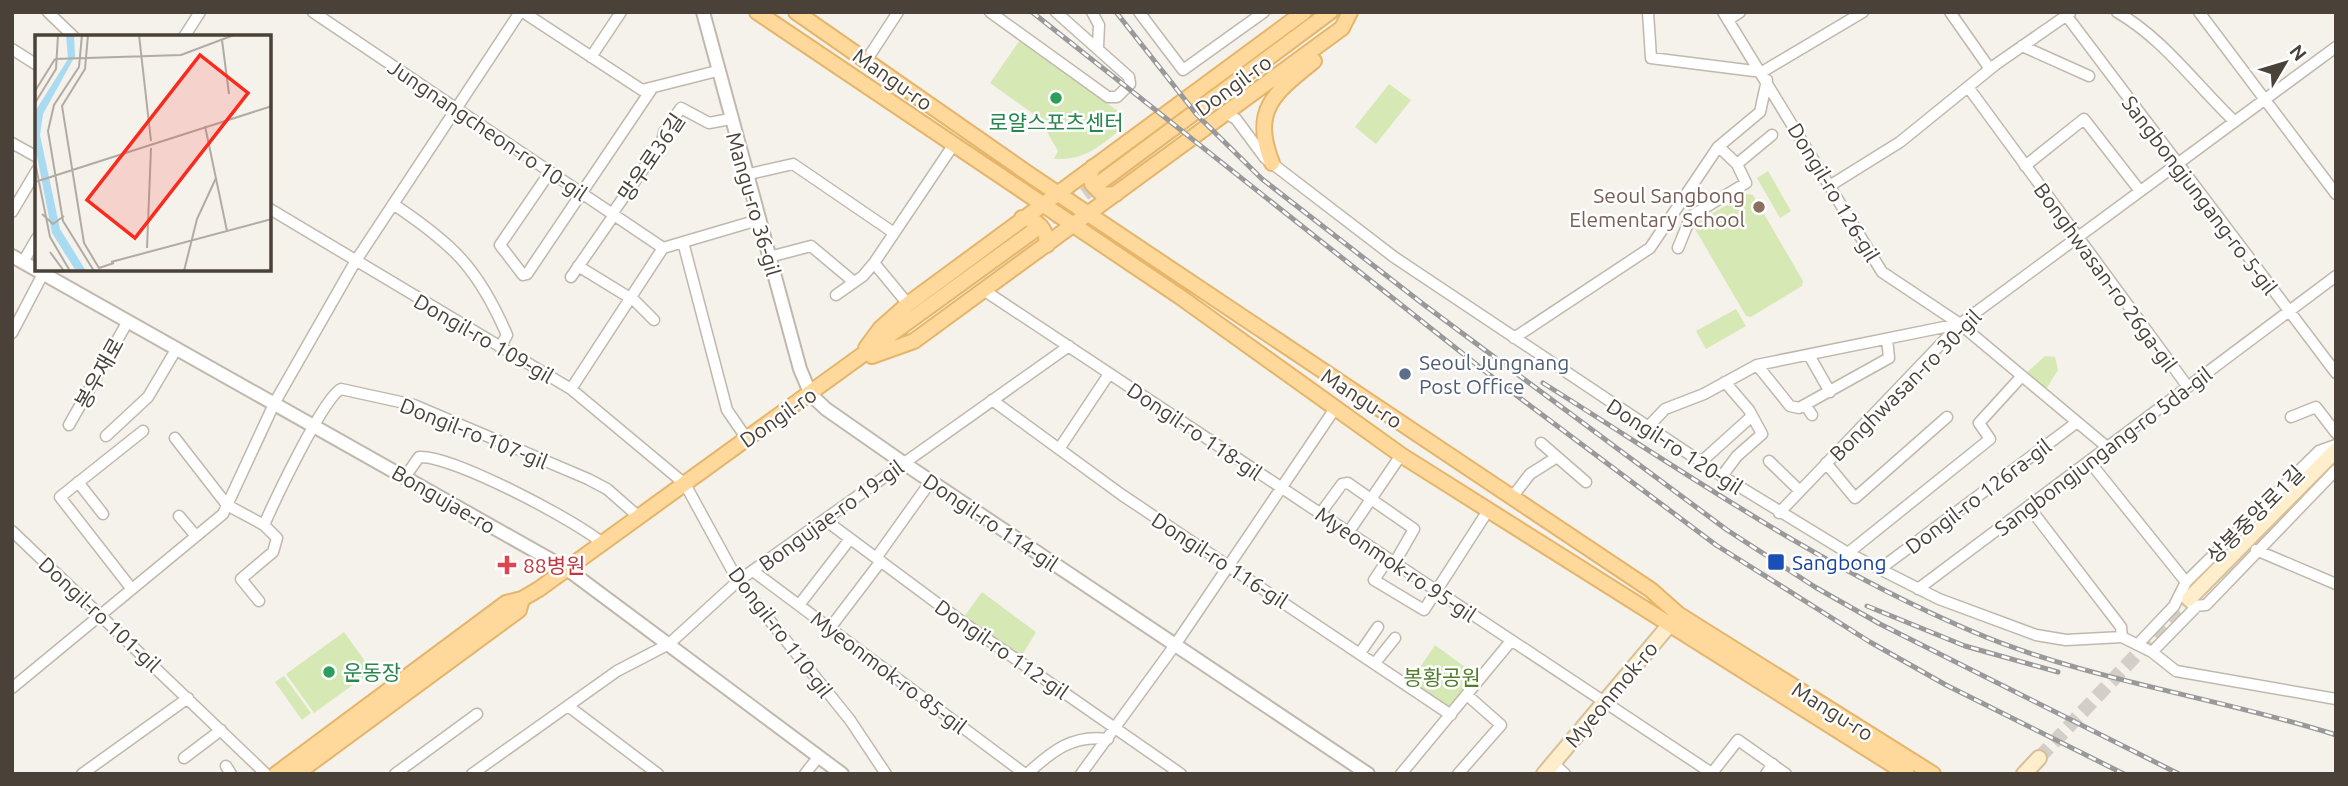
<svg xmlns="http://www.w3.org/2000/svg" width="2348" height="786" font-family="Ubuntu,'Noto Sans KR',sans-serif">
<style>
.green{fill:#d6e9b4}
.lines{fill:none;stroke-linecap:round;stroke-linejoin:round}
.secondary-tunnel{stroke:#d3cec7;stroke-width:14;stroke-dasharray:14 7;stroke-linecap:butt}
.primary-tunnel{stroke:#d3cec7;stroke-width:14;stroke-dasharray:14 7;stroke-linecap:butt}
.minor-casing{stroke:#c1b8ad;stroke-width:13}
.tertiary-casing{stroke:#c1b8ad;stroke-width:16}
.secondary-casing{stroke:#d5c09a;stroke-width:18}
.primary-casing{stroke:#e5b56a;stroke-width:18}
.minor{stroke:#fff;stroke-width:10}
.tertiary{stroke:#fff;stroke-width:12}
.secondary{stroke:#fec;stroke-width:14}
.primary{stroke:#fed99b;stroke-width:14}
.rail-casing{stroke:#999;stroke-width:5}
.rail{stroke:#fff;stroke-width:2.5;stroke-dasharray:8;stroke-linecap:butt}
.leisure-dot{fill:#2e9e5b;stroke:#fff;stroke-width:2.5}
.education-dot{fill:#8d6e63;stroke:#fff;stroke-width:2.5}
.service-dot{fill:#5c6f8a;stroke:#fff;stroke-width:2.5}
.transit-dot{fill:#1a4fb4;stroke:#fff;stroke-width:2.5}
.health-dot{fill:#e0444e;stroke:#fff;stroke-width:2.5}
.labels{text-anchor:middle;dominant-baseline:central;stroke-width:5;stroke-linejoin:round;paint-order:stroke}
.street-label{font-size:21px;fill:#4a4238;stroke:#fff}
.leisure-label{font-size:21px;fill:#27864d;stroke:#fff}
.education-label{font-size:21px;fill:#785e54;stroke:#fff;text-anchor:end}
.service-label{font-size:21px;fill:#4e5e75;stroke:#fff;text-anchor:start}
.transit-label{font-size:21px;fill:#164399;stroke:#fff;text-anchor:start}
.health-label{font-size:21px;fill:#be3a42;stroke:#fff;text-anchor:start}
.park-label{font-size:21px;fill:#517d2a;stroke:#fff}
.inset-road{fill:none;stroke:#b1aba3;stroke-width:2}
.view{fill:#fb2a1d;fill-opacity:0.15;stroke:#fb2a1d;stroke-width:3.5}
.inset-edge{fill:none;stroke:#4a4238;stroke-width:3.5}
</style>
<rect width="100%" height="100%" fill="#f5f1eb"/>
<path class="green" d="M1020 40 1122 114 1116 121 1121 129C1096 150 1083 160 1054 159L1058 151 1039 118 990 83Z
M1389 84 1411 100 1376 144 1355 127Z
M1768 171 1791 211 1780 218 1757 178Z
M1746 194 1753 195 1803 281 1802 286 1751 317 1746 316 1695 229V223Z
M1736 309 1746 326 1706 349 1696 331Z
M2045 356 2055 357 2058 370 2043 394 2022 377Z
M982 592 1036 632 1018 662 961 621Z
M344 632 372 671 314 713 286 674Z
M1435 645 1477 676 1450 711 1410 682Z
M284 676 311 713 302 720 275 682Z"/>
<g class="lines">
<path class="secondary-tunnel" d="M2039 758 2189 599"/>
<path class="primary-tunnel" d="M1033 231 1102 181"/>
<g class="minor-casing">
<path id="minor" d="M48 12 74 37
M313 12 663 248
M523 12 642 90 717 71
M990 12 1108 97H1117L1130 84 1129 77 1056 12
M1092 12 1099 25 1098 47
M1139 12 1183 70 1264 12
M1648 12 1651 58 1762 72 1863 12
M1723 12 1882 272 1960 324 2107 447
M1950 12 1990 69
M2117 12C2164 39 2196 85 2234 121
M2199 12 2336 194
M2066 15 2336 373
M1728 20 1740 12
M184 37 200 12
M2022 46 2089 76
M12 49 37 65
M591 57 621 12
M866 61 898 12
M1968 87 2188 387
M1227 114 1236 119 1265 158 1394 257 1722 476 1848 553 1939 599 2036 635 2066 640 2122 637 2152 652 2176 671 2336 699
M12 143 37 157
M1737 164 1772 135
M2025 166 2084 119 2140 191
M550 172 500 245 523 275 527 274 651 90
M745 175 793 164 894 233
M1831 185 1900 142 1995 65 2070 13
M393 204C453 244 478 268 507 335L500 347
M270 209 571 389 685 484 738 581 850 720 886 774
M12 212 37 170
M612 214 662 142 664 132 681 108 709 123 730 119
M683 242 727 410 747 439
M1678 248 1691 216 1746 183 1737 164 1719 147
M769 257 811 246 854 282
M23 262 37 238
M578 266 635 301 654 320
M571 277 614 215
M985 291 1713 774
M836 295 863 276 874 263
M908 304 874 263 954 144
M12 333 45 270
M1514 338 1650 248 1718 147 1760 112 1767 80
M1809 355 1830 392
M1757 365 1790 406 1799 408 1889 358 1887 339
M571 389 663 248 758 220
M992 400 1122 495 1451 715
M1806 406 1812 415
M2291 417 2316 407 2336 433
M69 425 128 321
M1647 428 1665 409 1704 394 1757 365 1959 324
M106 436 148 397 177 348
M175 438 227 505 264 525
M1541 443 1586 482
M1059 449 1109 374
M1769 461 1800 491
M2089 461 2186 582
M1701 462 1752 416
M1826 463 1855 498 1947 417
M1722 476 1737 456 1762 434 1749 410 1725 382
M405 477 419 457C450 454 577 521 602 543
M78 482 103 514
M1513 496 1530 474 1557 457
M2029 507 2121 627 2122 637
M1779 513 1960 324 2336 47
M1320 514 1342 484 1348 483 1414 529 1394 564
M179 516 196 536
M825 520 961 621 1181 774
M12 531 266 774
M1348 533 1401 455
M2256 550 2336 584
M1848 553 1990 439 1979 423 2021 377
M876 558 931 481
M1388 559 1374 580 1424 610 1489 509
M1880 569 2076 423
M753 571 1025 774
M131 588 60 497 143 431
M1918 589 2336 276
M2184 596 2194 606 2206 605 2336 470
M259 601 241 579 273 552 277 538 264 525C274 502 323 398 341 389L414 405 588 479 607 489 639 517
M799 605 850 539
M830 628 881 561
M2139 643 2174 606 2186 582 2319 451 2336 445
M2152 652 2196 607
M1360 653 1378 627
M1375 663 1395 638
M12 688 223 514 275 402 355 262 520 12
M568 706 658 774
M184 758 221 730
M1553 763 1565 774
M226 766 231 774
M1712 773 1738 740 1786 774
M82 774 188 698
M395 774 477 714
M472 774 617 671 669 644 738 581 1069 346
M805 774 819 756
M1027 774C1052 751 1073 734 1108 739
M1081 774 1175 645 1334 410
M1401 774 1511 641
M1458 774 1501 725 1467 695
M1766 774 1773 764"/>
</g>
<g class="tertiary-casing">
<path id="tertiary" d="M703 12 800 369 811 395 826 409 902 462 1368 774
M12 256 567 569 842 774"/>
</g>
<g class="secondary-casing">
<path id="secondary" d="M2189 599 2336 450
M1544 774 1676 617
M2024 774 2039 758"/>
</g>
<g class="primary-casing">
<path id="primary" d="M757 12 1179 296 1401 455 1907 774
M796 12 1033 177 1651 590 1678 614 1933 774
M1272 163C1251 110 1274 93 1314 61
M1093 167 1090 175 1092 184 1103 195 1116 194
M1102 181 1330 12
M1022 218C1038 219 1047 230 1047 245
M866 348 880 329 908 304 1304 12
M872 356 914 341 1342 28 1350 12
M276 774 506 603 522 599 539 589 1032 232
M296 774 519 610 522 599"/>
</g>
<use href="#minor" class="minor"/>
<use href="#tertiary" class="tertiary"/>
<use href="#secondary" class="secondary"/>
<use href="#primary" class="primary"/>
<g class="rail-casing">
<path id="rail" d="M1032 12 1496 380 1716 545 1870 642 1946 685 2124 774
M1116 12 1197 115 1262 179 1423 304 1727 530 1815 587 1880 624 2179 774
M1543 383C1682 470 1818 566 1969 630 2087 681 2214 696 2336 735
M1867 606 1965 646 2058 672"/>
</g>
<use href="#rail" class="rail"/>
</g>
<g class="leisure-dot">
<circle cx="1056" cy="98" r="7"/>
<circle cx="329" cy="672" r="7"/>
</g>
<circle class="education-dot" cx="1759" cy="207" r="7"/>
<circle class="service-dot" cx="1405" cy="374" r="7"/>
<rect class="transit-dot" x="1767" y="553" width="18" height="18" rx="3.5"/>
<path class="health-dot" d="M503.5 554.5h7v7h7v7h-7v7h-7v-7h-7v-7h7z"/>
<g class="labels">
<g class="street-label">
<text transform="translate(893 79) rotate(35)">Mangu-ro</text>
<text transform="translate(1233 85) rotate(-36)">Dongil-ro</text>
<text transform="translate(488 130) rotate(34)">Jungnangcheon-ro 10-gil</text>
<text transform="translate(651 157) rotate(-56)">망우로36길</text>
<text transform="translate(1834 192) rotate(59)">Dongil-ro 126-gil</text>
<text transform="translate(2200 195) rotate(53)">Sangbongjungang-ro 5-gil</text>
<text transform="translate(754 204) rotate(74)">Mangu-ro 36-gil</text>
<text transform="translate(2106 277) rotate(54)">Bonghwasan-ro 26ga-gil</text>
<text transform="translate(484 338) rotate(30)">Dongil-ro 109-gil</text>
<text transform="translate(99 373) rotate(-61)">봉우재로</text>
<text transform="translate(1905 385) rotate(-45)">Bonghwasan-ro 30-gil</text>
<text transform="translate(1362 398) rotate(33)">Mangu-ro</text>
<text transform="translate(778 417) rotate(-35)">Dongil-ro</text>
<text transform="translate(1195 431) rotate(34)">Dongil-ro 118-gil</text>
<text transform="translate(474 433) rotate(22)">Dongil-ro 107-gil</text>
<text transform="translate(1675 446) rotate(33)">Dongil-ro 120-gil</text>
<text transform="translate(2103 451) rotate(-37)">Sangbongjungang-ro 5da-gil</text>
<text transform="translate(1978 496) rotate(-37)">Dongil-ro 126ra-gil</text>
<text transform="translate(444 499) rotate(30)">Bongujae-ro</text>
<text transform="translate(2255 514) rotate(-45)">상봉중앙로1길</text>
<text transform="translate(831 515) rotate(-36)">Bongujae-ro 19-gil</text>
<text transform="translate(991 522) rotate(34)">Dongil-ro 114-gil</text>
<text transform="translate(1220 560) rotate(33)">Dongil-ro 116-gil</text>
<text transform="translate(1396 564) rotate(34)">Myeonmok-ro 95-gil</text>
<text transform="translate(100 614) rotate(43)">Dongil-ro 101-gil</text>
<text transform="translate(781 632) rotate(53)">Dongil-ro 110-gil</text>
<text transform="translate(1002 649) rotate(35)">Dongil-ro 112-gil</text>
<text transform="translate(889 672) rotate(37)">Myeonmok-ro 85-gil</text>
<text transform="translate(1611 694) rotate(-50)">Myeonmok-ro</text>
<text transform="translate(1833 711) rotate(32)">Mangu-ro</text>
</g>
<g class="leisure-label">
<text x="1056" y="122">로얄스포츠센터</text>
<text x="343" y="672" text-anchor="start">운동장</text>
</g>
<g class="education-label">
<text x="1745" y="195">Seoul Sangbong<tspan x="1745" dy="24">Elementary School</tspan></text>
</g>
<g class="service-label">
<text x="1419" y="362">Seoul Jungnang<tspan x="1419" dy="24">Post Office</tspan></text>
</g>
<g class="transit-label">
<text x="1792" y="562">Sangbong</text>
</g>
<g class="health-label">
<text x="523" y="565">88병원</text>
</g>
<g class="park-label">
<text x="1442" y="677">봉황공원</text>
</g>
</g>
<g transform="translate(35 35)">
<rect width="236" height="236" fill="#f5f1eb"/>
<path d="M31 0H39L40 21 8 79 5 100 25 194 51 236H41L17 198 0 111 1 75 33 24Z" fill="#a8daf1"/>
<path class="inset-road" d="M47 0 44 32 19 70 13 96 28 186 59 236M53 0 50 34 27 71 49 208 64 233 79 228M104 0 116 106M187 5 194 59M48 23 20 24 146 20 199 0M0 56 20 24M0 68 21 34 23 0M170 91 192 196M0 127 15 202 35 236M0 147 237 71M7 179 18 189 29 181M112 213 116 113M15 217 29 236M76 227 237 184M149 236 162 184 181 143"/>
<path class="view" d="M165 20 213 58 100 203 52 165Z"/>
<rect width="236" height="236" class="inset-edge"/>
</g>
<rect width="2348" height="786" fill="none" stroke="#4a4238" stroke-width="28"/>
<g transform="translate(2285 63) rotate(52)" stroke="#ffffff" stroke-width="5" paint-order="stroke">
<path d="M0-5L12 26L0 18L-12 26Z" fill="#4a4238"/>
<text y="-10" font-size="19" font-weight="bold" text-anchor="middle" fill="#4a4238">N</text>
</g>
</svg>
